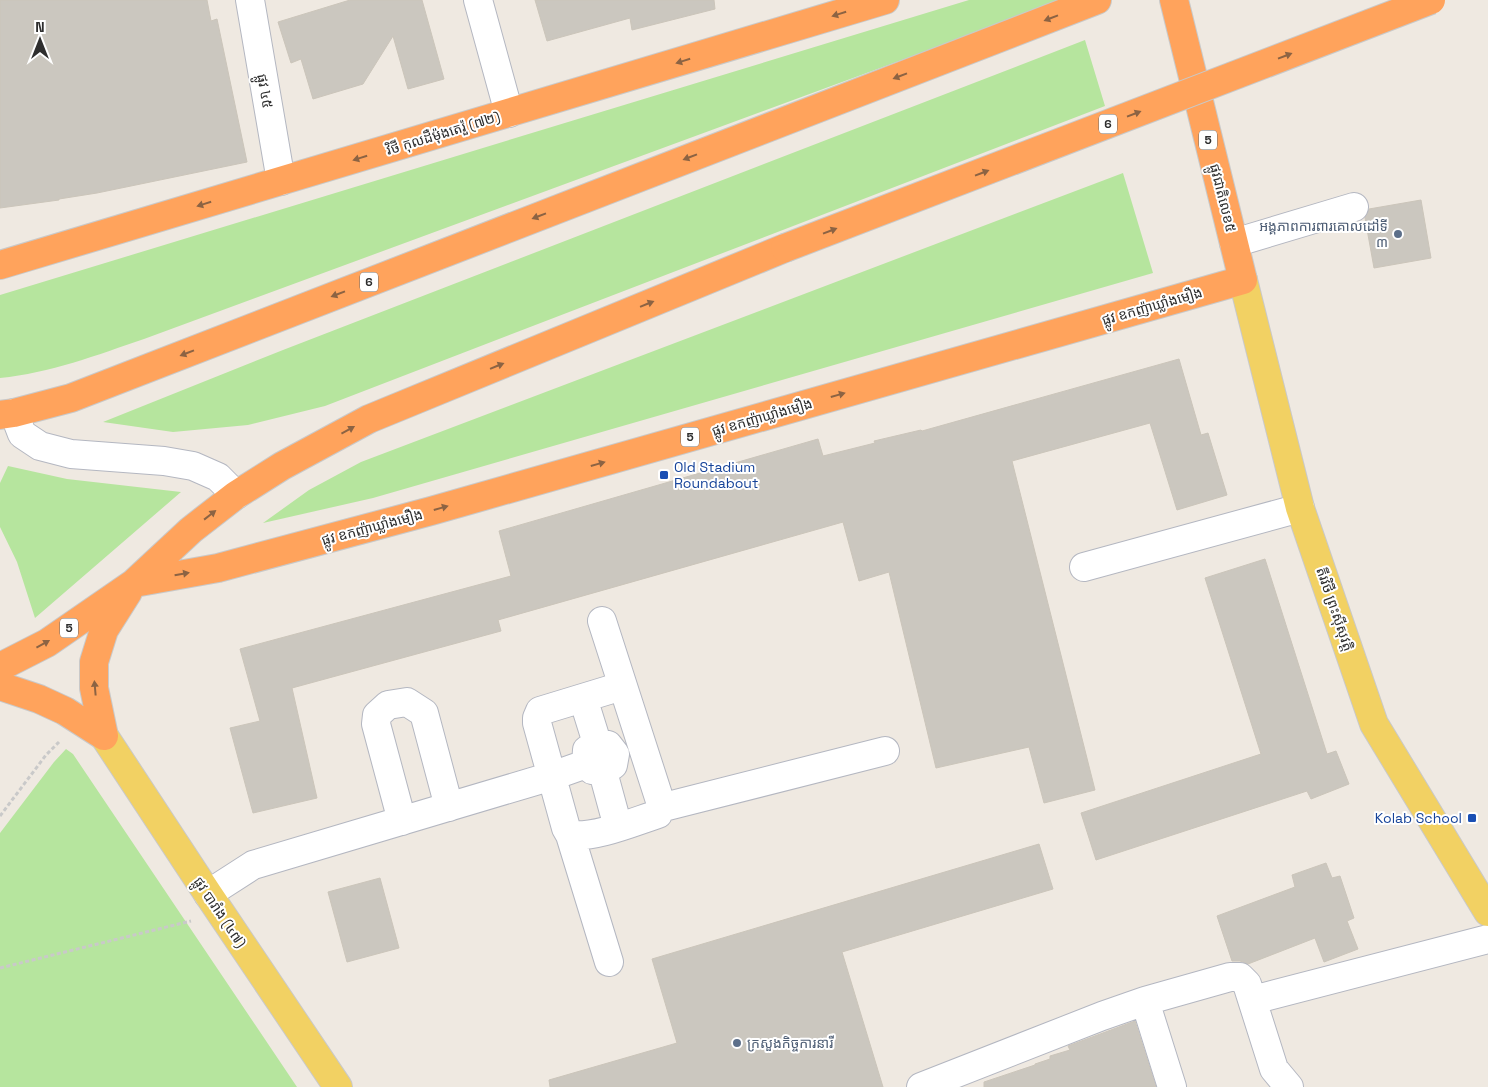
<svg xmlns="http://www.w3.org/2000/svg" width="1488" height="1087" font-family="'Space Grotesk','Noto Sans Khmer',sans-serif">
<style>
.green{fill:#b6e59e}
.building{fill:#cbc7bf;stroke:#cbc5ba}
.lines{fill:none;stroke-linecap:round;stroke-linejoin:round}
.minor-casing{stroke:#b4b7c1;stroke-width:30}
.major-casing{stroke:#c9c9c9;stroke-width:30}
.highway-casing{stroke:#c9c9c9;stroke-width:30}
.path{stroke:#c9c9c9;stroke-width:3;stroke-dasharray:4 2.5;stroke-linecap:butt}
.minor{stroke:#fff;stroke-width:28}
.major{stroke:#f2d163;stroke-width:28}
.highway{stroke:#ffa35c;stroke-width:28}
.highway-bridge-casing{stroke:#c9c9c9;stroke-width:30;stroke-linecap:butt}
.highway-bridge{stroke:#ffa35c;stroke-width:28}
.oneway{fill:#8c6343}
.service-dot{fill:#5c6f8a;stroke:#fff;stroke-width:2}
.transit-dot{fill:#1a4fb4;stroke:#fff;stroke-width:2}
.labels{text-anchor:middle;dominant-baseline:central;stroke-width:4;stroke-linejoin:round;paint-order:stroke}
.shield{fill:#fff;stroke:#6d6d6d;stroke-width:1}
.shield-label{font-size:12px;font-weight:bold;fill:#2e2e2e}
.street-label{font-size:14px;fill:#2e2e2e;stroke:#fff}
.service-label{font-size:14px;fill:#4e5e75;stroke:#fff;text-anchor:end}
.transit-label{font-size:14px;fill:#164399;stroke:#fff;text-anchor:start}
</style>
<rect width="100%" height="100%" fill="#efe9e1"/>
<path class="green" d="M969 0H1065L144 339C97 355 50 373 0 378V295Z
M1085 40 1105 106 325 406 248 425 173 432 103 422 283 350Z
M1123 173 1153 273 373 498 263 523 309 490 361 462Z
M8 466 67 479 181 492 35 618 17 562 0 527V483Z
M66 749 73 754 297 1087H0V833L54 762Z"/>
<path class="building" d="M0 0H207L211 21 217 19 247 162 97 193 59 199V200L0 208Z
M350 0H422L444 79 408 89 393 36 363 84 313 99 301 59 291 63 278 22Z
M535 0H714L715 9 632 30 630 18 547 41Z
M1421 200 1431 258 1374 268 1365 218 1369 209Z
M1179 359 1201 435 1208 433 1227 495 1177 510 1150 423 1012 461 1095 790 1044 803 1029 747 936 768 889 572 859 581 843 522 498 620 501 631 292 688 317 798 253 813 230 728 260 721 240 649 511 576 499 531 818 439 823 456 875 443 874 441 921 430 922 431Z
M1265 559 1327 754 1336 751 1349 784 1311 799 1307 791 1096 860 1081 813 1261 754 1205 578Z
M1039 844 1053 889 842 952 883 1087H550L549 1080 677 1043 652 959Z
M1326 863 1332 878 1340 876 1354 918 1347 921 1358 949 1324 962 1315 938 1248 964 1240 961H1232L1217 916 1295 887 1292 875Z
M380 878 399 948 347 962 328 892Z
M1135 1021 1156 1087H984V1082L1035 1065V1064L1050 1059V1056L1070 1050 1068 1046Z"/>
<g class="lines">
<g class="minor-casing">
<path id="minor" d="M250 0 281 181
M478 0 509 113
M1234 243 1354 207
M14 413 22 434 40 446 71 454 164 461 193 466 218 477 236 495
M1084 567 1300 508
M602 621 660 801V808L658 814C633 822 596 838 570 835L566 828 537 723V718L540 711 622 686
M583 698 597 743
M597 743 608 745 615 754 613 765 603 772 592 770 586 764 587 750Z
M603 772 618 827
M660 808 885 751
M402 821 376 724 377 715 388 705 407 702 424 713 449 807
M570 835 609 962
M208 894 253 865 552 776 586 764
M1253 1000 1488 939
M1145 1001 1172 1087
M921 1087 1102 1016 1145 1001 1230 977H1240L1247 984 1274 1069 1289 1087"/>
</g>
<g class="major-casing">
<path id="major" d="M1243 280 1300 508 1374 724 1488 912
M104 736 208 894 338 1087"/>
</g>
<g class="highway-casing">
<path id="highway" d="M0 265 885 0
M0 415 14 413 71 398 1097 0
M134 583 218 568 431 511 1243 280 1174 0
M0 667 47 643 134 583 191 530 236 495 282 466 369 419 785 248
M0 686 39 699 65 711 104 736
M104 736 94 688V662L104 630 128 592"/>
</g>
<path class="path" d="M0 816 46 755 59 742
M0 968 191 921"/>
<use href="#minor" class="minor"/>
<use href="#major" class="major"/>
<use href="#highway" class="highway"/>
<g class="highway-bridge-casing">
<path id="highway-bridge" d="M785 248 1431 0"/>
</g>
<use href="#highway-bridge" class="highway-bridge"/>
</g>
<defs><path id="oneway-solid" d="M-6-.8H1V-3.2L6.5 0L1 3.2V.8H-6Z" transform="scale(1.25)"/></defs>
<g class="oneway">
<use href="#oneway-solid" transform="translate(839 14) rotate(163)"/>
<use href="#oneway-solid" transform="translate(1051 18) rotate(159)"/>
<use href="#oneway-solid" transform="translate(1285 56) rotate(-21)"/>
<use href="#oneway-solid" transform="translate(683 61) rotate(163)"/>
<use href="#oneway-solid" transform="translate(900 76) rotate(159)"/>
<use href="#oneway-solid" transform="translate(1134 114) rotate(-21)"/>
<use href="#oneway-solid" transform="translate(690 157) rotate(159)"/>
<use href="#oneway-solid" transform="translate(360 158) rotate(163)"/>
<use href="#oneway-solid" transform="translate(982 173) rotate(-21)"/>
<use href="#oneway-solid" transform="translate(204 204) rotate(163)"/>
<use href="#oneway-solid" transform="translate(539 216) rotate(159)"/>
<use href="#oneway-solid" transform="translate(830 231) rotate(-21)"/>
<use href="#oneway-solid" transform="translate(338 294) rotate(159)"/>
<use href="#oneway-solid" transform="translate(647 304) rotate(-22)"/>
<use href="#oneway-solid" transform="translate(187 353) rotate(159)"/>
<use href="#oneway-solid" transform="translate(497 366) rotate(-22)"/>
<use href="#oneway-solid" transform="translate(838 395) rotate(-16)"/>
<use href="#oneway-solid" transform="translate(348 430) rotate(-29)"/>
<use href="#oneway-solid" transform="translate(598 464) rotate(-16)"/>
<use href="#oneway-solid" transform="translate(441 508) rotate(-16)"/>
<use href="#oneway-solid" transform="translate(210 515) rotate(-38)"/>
<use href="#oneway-solid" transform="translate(182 574) rotate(-10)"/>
<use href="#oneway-solid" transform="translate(43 644) rotate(-29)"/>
<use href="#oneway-solid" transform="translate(95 688) rotate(-95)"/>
</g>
<g class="service-dot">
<circle cx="1398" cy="234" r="5"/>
<circle cx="737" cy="1043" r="5"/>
</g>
<g class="transit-dot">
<rect x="659" y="470" width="10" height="10" rx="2.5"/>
<rect x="1467" y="813" width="10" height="10" rx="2.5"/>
</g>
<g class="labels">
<g class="shield">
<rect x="1099" y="114.5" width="18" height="19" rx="4"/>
<rect x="1199" y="130.5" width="18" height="19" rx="4"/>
<rect x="360" y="272.5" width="18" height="19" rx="4"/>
<rect x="681" y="427.5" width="18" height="19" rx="4"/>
<rect x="60" y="618.5" width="18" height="19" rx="4"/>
</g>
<g class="shield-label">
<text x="1108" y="124">6</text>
<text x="1208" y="140">5</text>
<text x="369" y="282">6</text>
<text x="690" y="437">5</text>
<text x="69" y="628">5</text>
</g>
<g class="street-label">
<text transform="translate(265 91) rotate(80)">ផ្លូវ ៤៥</text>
<text transform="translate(443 133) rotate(-17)">វិថី កុលដឺម៉ុងតេរ៉ួ (៧២)</text>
<text transform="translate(1223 198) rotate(76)">ផ្លូវជាតិលេខ៥</text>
<text transform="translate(1152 306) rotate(-16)">ផ្លូវ ឧកញ៉ាឃ្លាំងមឿង</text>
<text transform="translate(762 417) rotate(-16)">ផ្លូវ ឧកញ៉ាឃ្លាំងមឿង</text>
<text transform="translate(372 527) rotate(-15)">ផ្លូវ ឧកញ៉ាឃ្លាំងមឿង</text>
<text transform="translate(1335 609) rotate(71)">តីរវិថី ព្រះស៊ីសុវត្តិ</text>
<text transform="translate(220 912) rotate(56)">ផ្លូវ បារាំង (៤៧)</text>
</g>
<g class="service-label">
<text x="1388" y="226">អង្គភាពការពារគោលដៅទី<tspan x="1388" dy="16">៣</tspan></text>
<text x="747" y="1043" text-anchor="start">ក្រសួងកិច្ចការនារី</text>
</g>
<g class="transit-label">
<text x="674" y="467">Old Stadium<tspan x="674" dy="16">Roundabout</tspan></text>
<text x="1462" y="818" text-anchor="end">Kolab School</text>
</g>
</g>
<g transform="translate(40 40)" stroke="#ffffff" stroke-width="4" paint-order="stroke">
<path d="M0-4L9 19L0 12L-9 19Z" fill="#2e2e2e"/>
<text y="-8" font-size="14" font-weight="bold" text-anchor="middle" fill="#2e2e2e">N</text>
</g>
</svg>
